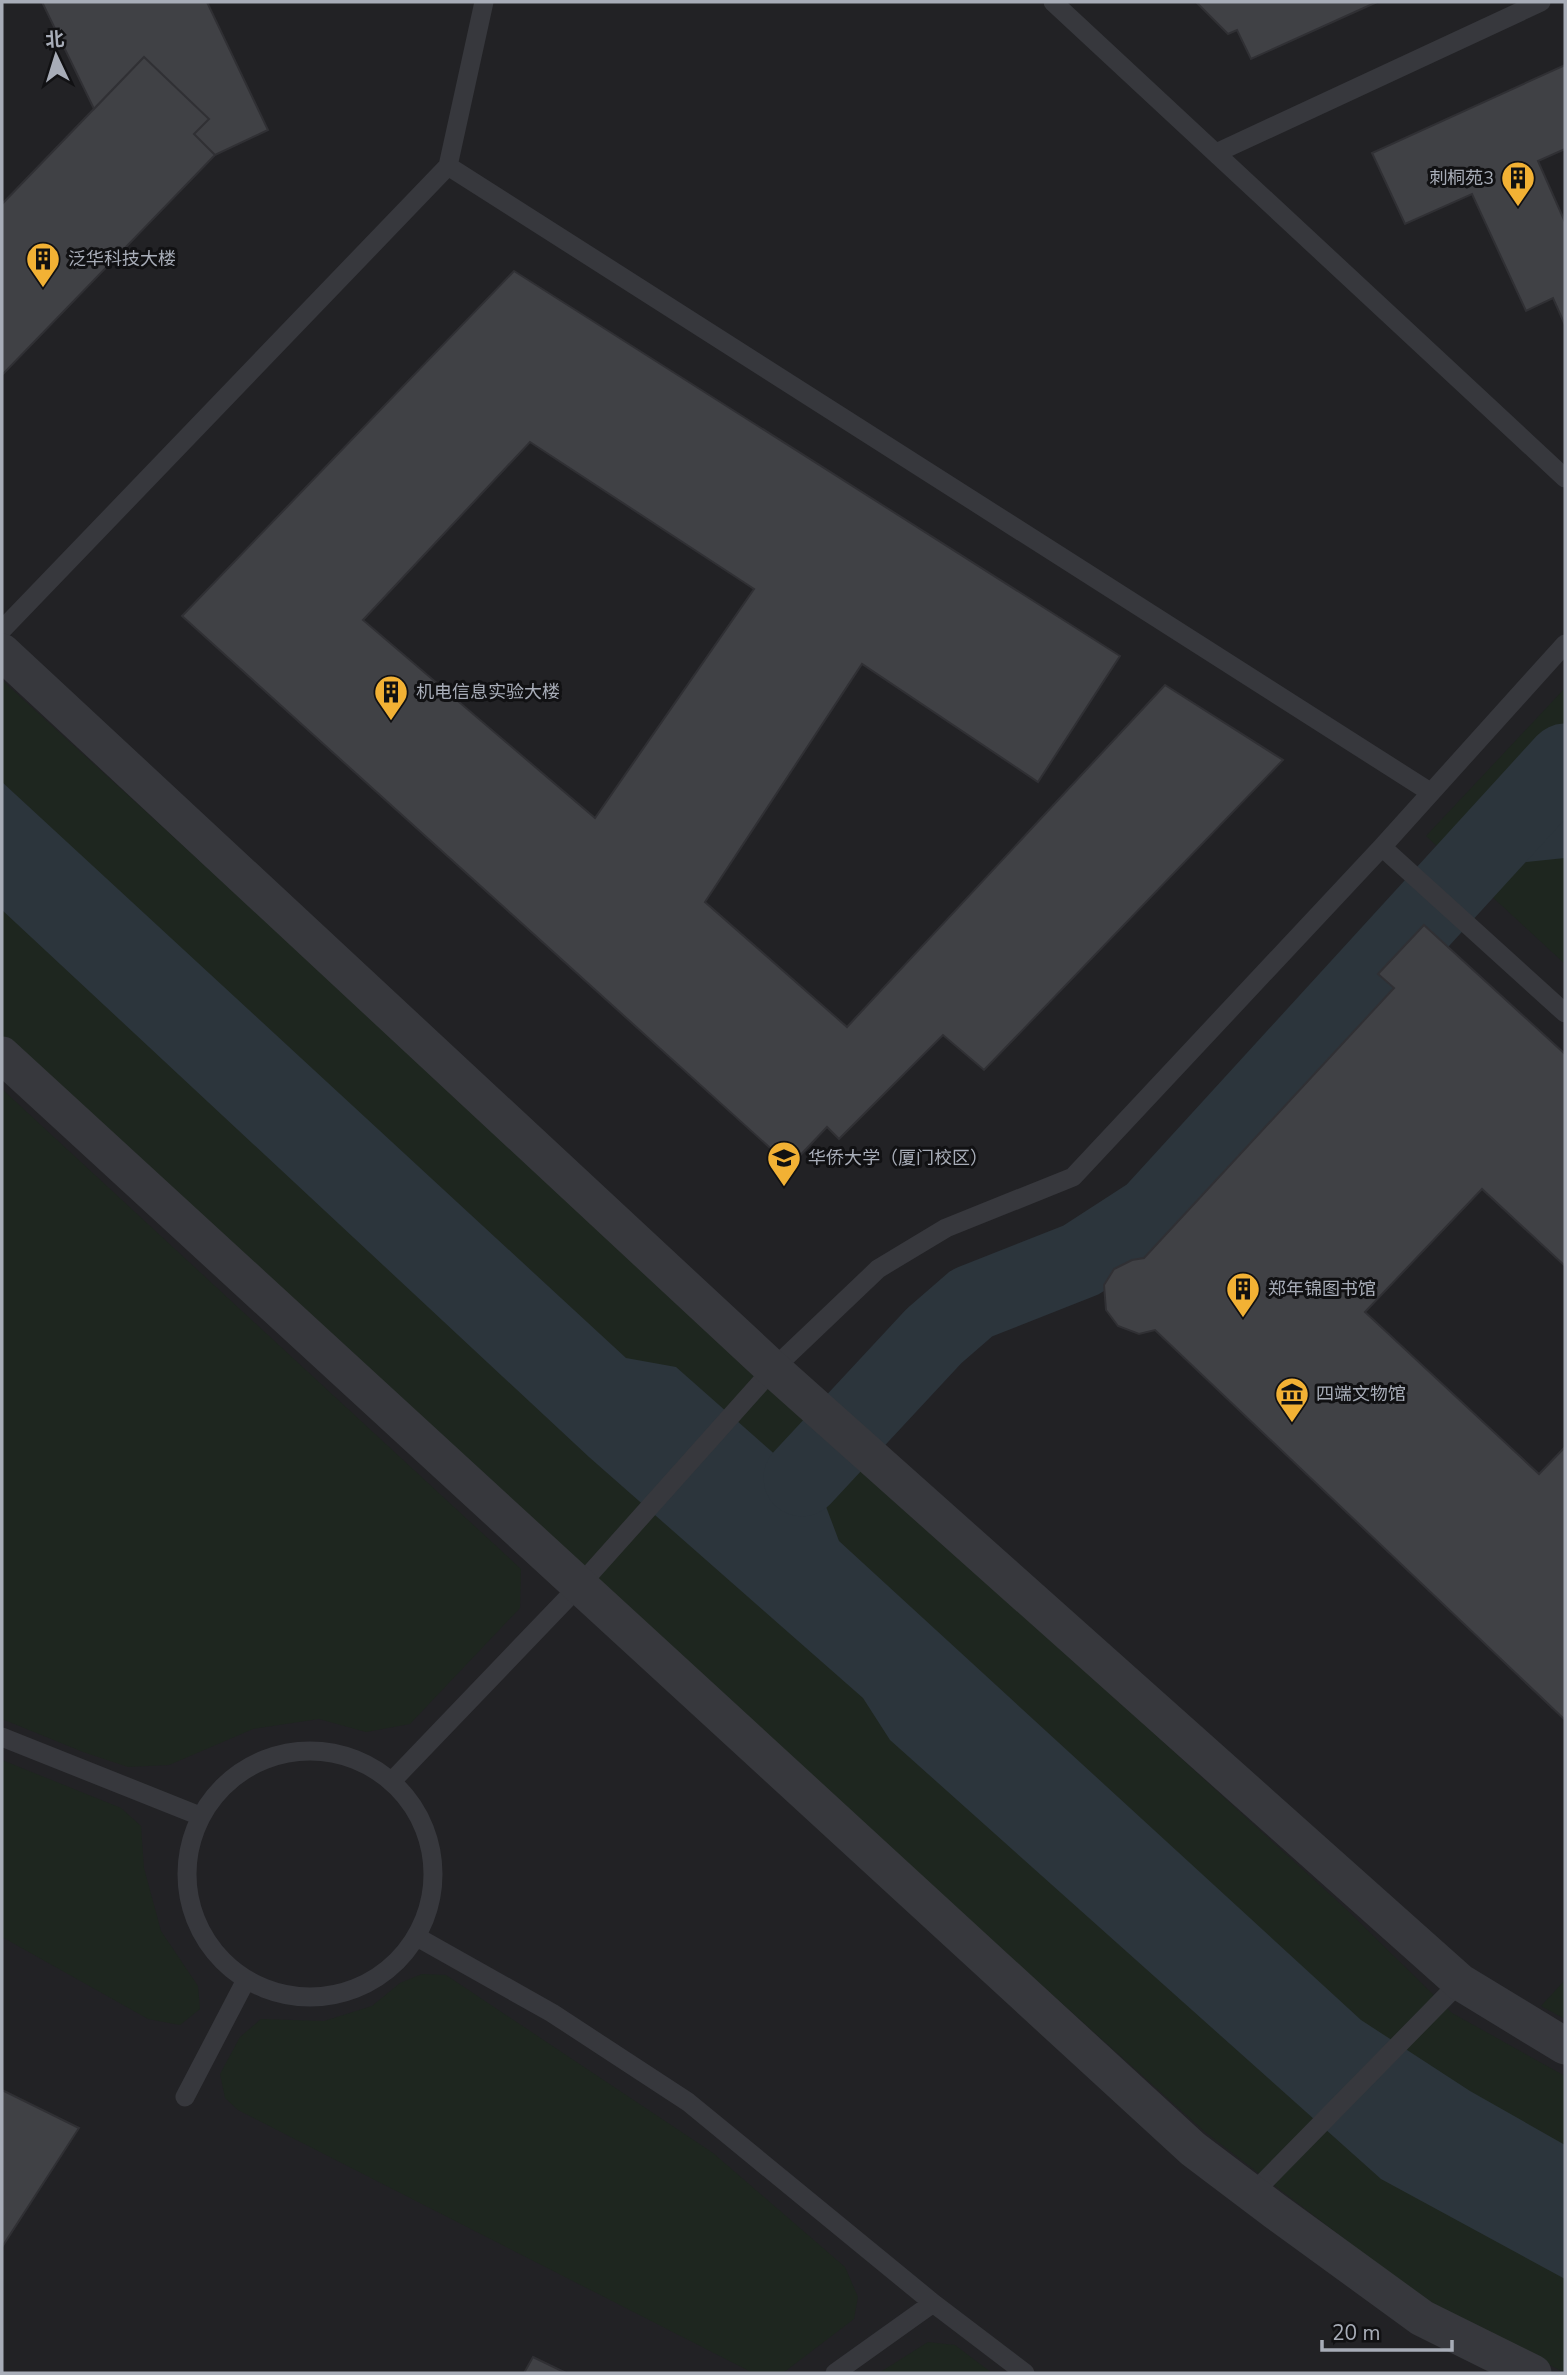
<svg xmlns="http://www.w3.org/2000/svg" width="1567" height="2375" font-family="'Nunito Sans','Noto Sans SC',sans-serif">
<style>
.built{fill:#222225}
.green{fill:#1e261f}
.water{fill:#2c353c}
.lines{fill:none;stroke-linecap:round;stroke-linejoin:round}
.river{stroke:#2c353c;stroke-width:77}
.building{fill:#404145;stroke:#303034;stroke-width:2;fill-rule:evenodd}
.lane{stroke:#37383d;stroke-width:19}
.street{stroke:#37383d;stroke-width:37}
.labels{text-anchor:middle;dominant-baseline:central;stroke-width:6;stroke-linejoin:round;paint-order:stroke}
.poi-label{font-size:18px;fill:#a8adb8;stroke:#111113;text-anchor:start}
</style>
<rect width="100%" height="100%" fill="#161618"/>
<path class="built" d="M2 2H1565V2373H2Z"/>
<path class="green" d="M2 680 1345 1908 1452 2013 1565 2076V2373L1421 2298 1205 2132 2 1051Z
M1565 688V964L1426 836Z
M2 1089 521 1569 520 1608 410 1724 366 1732 319 1719 253 1729 169 1765 128 1767 83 1752 2 1719Z
M2 1760 121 1808 141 1826 144 1868 161 1931 198 1986 200 2009 180 2025 148 2019 2 1937Z
M422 1974 446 1975 713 2153 845 2267 858 2297 854 2319 783 2373H753L238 2110 225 2098 220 2074 240 2037 261 2019 324 2021 372 2006 400 1983Z
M1565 1980V2019L1541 2006Z
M928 2342 955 2345 992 2373H879Z"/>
<path class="water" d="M1565 762V858L1507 864 1487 877 1465 871Z
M2 782 626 1358 676 1367 822 1496 839 1541 1361 2020 1470 2091 1565 2145V2279L1381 2179 890 1740 863 1698 589 1457 2 910Z"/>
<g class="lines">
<path class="river" d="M802 1478 934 1336 972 1303 1081 1260 1152 1214 1565 762"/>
</g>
<path class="building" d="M42 2H207L268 130 215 155 194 134 209 119 144 57 94 109Z
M1200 2H1377L1251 59 1237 30 1228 34 1197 3Z
M144 57 209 119 194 134 215 155 2 375V204Z
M1565 65V149L1538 161 1565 222V325L1553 298 1526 311 1472 194 1405 224 1372 153Z
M514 271 1120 656 1038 782 862 664 705 902 847 1027 1165 685 1283 760 984 1070 943 1035 839 1139 827 1127 790 1166 182 616ZM530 442 754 589 595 818 363 620Z
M1424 925 1565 1054V1266L1482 1189 1365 1312 1539 1474 1565 1447V1720L1155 1330 1139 1334 1118 1326 1106 1310 1104 1285 1114 1269 1132 1260 1144 1258 1394 988 1378 974Z
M2 2090 79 2128 2 2247Z
M533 2357 566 2373H524Z"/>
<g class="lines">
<path class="lane" d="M1053 2 1565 478
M1216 153 1541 2
M448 166 484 2
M2 630 448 166 1430 792
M1382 847 1565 1013
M2 1737 200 1816
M187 1874a123 123 0 1 1 246 0a123 123 0 1 1-246 0Z
M392 1781 580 1585 773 1369 878 1269 946 1228 1073 1177 1382 847 1565 644
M417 1937 552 2013 688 2102 933 2303 1025 2373
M185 2097 246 1980
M1252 2194 1460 1982
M835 2373 933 2303"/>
<path class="street" d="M2 652 773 1369 1460 1982 1565 2046
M2 1055 1193 2149 1275 2211 1422 2318 1533 2373"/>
</g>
<defs>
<g id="building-pin" transform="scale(1.75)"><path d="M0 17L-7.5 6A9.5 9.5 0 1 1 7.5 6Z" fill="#f2b134" stroke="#111113"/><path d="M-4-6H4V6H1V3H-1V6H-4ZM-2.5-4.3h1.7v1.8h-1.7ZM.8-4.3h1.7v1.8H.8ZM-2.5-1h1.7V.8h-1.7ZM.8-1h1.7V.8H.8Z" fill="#111"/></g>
<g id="university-pin" transform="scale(1.75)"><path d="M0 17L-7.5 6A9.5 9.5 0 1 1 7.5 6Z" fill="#f2b134" stroke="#111113"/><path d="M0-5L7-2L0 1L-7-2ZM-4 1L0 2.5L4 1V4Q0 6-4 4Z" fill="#111"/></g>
<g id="museum-pin" transform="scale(1.75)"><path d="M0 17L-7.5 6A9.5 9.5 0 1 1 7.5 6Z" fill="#f2b134" stroke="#111113"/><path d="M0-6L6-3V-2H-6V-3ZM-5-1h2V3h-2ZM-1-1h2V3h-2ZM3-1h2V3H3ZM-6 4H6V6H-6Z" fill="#111"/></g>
</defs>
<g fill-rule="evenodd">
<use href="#building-pin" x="1518" y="178"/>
<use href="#building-pin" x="43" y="259"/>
<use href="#building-pin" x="391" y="692"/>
<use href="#university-pin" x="784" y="1158"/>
<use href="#building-pin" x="1243" y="1289"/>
<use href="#museum-pin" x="1292" y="1394"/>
</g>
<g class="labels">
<g class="poi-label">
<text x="1494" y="178" text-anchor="end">刺桐苑3</text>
<text x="68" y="259">泛华科技大楼</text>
<text x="416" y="692">机电信息实验大楼</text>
<text x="808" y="1158">华侨大学（厦门校区）</text>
<text x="1268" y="1289">郑年锦图书馆</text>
<text x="1316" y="1394">四端文物馆</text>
</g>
</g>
<rect width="1567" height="2375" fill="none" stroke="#a8adb8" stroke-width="7"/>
<g transform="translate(56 56) rotate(356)" stroke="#111113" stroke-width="5" paint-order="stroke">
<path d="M0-5L12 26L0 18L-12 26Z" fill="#a8adb8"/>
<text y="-10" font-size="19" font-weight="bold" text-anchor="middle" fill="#a8adb8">北</text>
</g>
<path d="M1322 2340v10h130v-10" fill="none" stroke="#a8adb8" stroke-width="3.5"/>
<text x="1332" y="2340" font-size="21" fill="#a8adb8" stroke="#111113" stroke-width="5" paint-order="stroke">20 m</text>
</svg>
